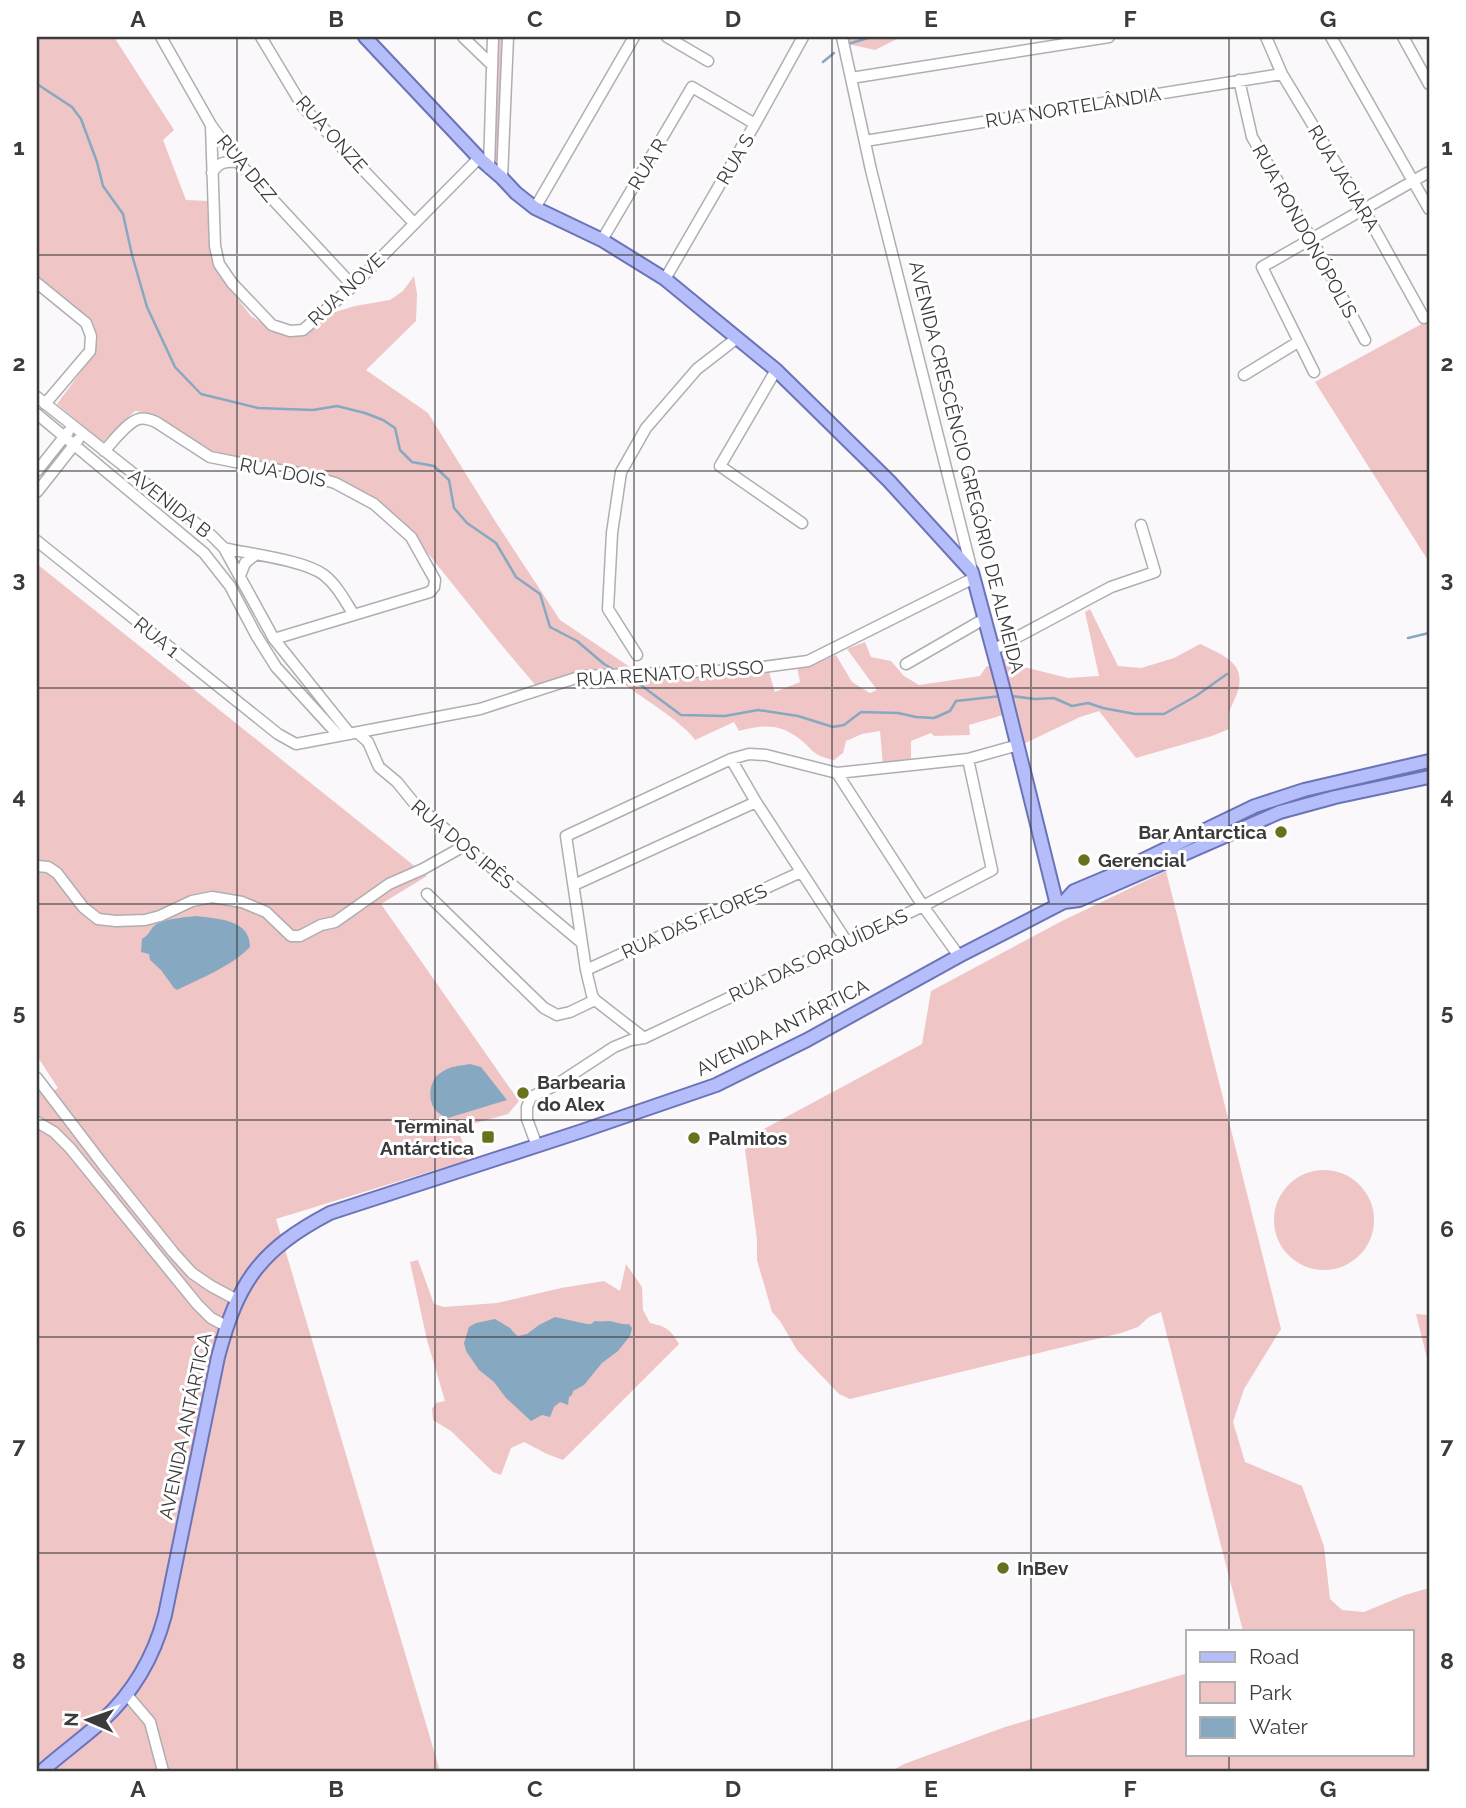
<svg xmlns="http://www.w3.org/2000/svg" width="1466" height="1808" font-family="Raleway,sans-serif">
<style>
.green{fill:#efc5c6}
.water{fill:#87a8c1}
.lines{fill:none;stroke-linecap:round;stroke-linejoin:round}
.stream{stroke:#87a8c1;stroke-width:2.5}
.minor-casing{stroke:#afaeb1;stroke-width:13}
.major-casing{stroke:#6a74b6;stroke-width:16}
.minor{stroke:#fff;stroke-width:10}
.major{stroke:#b5befa;stroke-width:12}
.grid{fill:none;stroke:#3b3b3c;stroke-width:2;stroke-opacity:0.55}
.poi-dot{fill:#68721c;stroke:#fff;stroke-width:2.5}
.labels{text-anchor:middle;dominant-baseline:central;stroke-width:6;stroke-linejoin:round;paint-order:stroke}
.street-label{font-size:19px;fill:#3b3b3c;stroke:#fff}
.poi-label{font-size:19px;font-weight:bold;fill:#3b3b3c;stroke:#fff;text-anchor:start}
.neatline{fill:none;stroke:#3b3b3c;stroke-width:2.5}
.grid-label{font-size:23px;text-anchor:middle;font-weight:bold;fill:#3b3b3c}
</style>
<rect width="100%" height="100%" fill="#faf8fb"/>
<path class="green" d="M37 37H114L174 130 163 140 186 200 208 201 213 259 220 276 251 316 275 331 301 335 312 330 332 313 355 306 390 300 403 291 414 276 417 294 416 321 366 370 428 413 497 524 560 620 633 669 584 672 537 687 499 642 402 521 368 495 331 476 213 454 166 423 144 412 135 411 103 442 57 404 94 354 96 336 92 324 37 278Z
M495 37H505L498 162 491 159Z
M847 37H901L875 50 848 44Z
M1429 320V562L1315 382Z
M37 564 427 876 381 904 519 1101 508 1114 458 1128 468 1160 276 1219 440 1771H37V1081L47 1095 58 1088 37 1056Z
M1090 609 1118 666 1141 668 1174 658 1200 644C1225 656 1249 664 1236 696 1229 712 1228 711 1229 729L1212 736 1136 758 1099 711 1080 717 1013 749 1003 715 969 725 970 735 934 736 931 733 911 741V762L883 766 880 731 862 734 846 741 843 753 834 760C811 756 813 748 797 737 778 723 760 725 739 731L734 722 695 740C684 723 637 694 618 680L769 672 775 692 800 682 797 667 812 665 836 655 852 682 870 693 877 690 847 649 865 642 871 657 891 661 904 676 919 685 980 676 986 667 1005 659 1020 666 1068 678 1099 676 1085 612Z
M1166 871 1281 1329 1244 1389 1233 1422 1245 1462 1302 1486 1324 1546 1330 1599 1342 1610 1364 1612 1405 1595 1429 1588V1771H892L904 1764 1005 1727 1188 1673V1754H1412V1631H1243L1161 1312 1149 1317 1138 1327 1121 1333 850 1399 839 1394 797 1350 780 1321 772 1312 757 1260V1240L745 1150 762 1130 922 1044 931 991 1062 921Z
M1274 1220a50 50 0 1 1 100 0a50 50 0 1 1-100 0Z
M418 1260 434 1304 444 1307 497 1303 561 1288 604 1281 620 1291 626 1264 642 1287 643 1310 650 1323C667 1327 670 1329 679 1344L563 1460 547 1454 524 1442 511 1448 501 1475 493 1472 451 1431 433 1420 432 1409 436 1403 445 1401 427 1340 410 1262Z
M1416 1314 1429 1315V1366Z"/>
<path class="water" d="M196 916C218 919 250 919 250 947 232 966 201 978 177 990L174 988 161 970 150 960 149 954 141 952 142 939C150 934 149 931 154 926 161 919 187 917 196 916Z
M470 1064 481 1067 507 1100 448 1118C443 1116 437 1113 434 1108 427 1097 430 1078 442 1072 450 1066 460 1066 470 1064Z
M555 1317 587 1324H591L595 1321C600 1322 604 1321 609 1321 616 1322 621 1325 629 1324L632 1328 630 1336 618 1351 602 1363 584 1385 573 1391 572 1395 569 1397 568 1405 560 1402 554 1407 550 1417 542 1415 531 1421 506 1398 494 1382 479 1370 466 1351 464 1343 469 1327 476 1323 495 1319 510 1328 515 1334 518 1336 527 1334 539 1325Z"/>
<g class="lines">
<path class="stream" d="M848 44 871 37
M823 62 834 53
M37 84 72 107 81 119 97 162 103 186 123 214 132 255 147 307 175 367 201 394 258 408 313 410 337 406 365 413 383 420 395 428 400 450 412 462 434 466 449 480 454 508 467 523 496 543 516 577 540 594 550 627 577 641 604 664 616 671
M1408 638 1429 633
M628 678 642 686 681 715 725 716 758 710 798 716 833 727 844 725 861 712 898 713 916 717 934 718 950 711 956 701 1001 696
M1011 696 1035 699 1054 698 1072 706 1088 703 1103 708 1135 714H1164L1196 696 1227 674"/>
<g class="minor-casing">
<path id="minor" d="M161 37 211 125 238 162 353 286
M261 37 303 107 414 223
M463 37 492 65
M667 37 708 61
M842 37 871 170 972 571
M1266 37 1282 74 1363 208 1424 318
M1331 37 1429 209
M1403 37 1429 84
M851 78 1109 37
M1239 80 1252 137 1311 238 1365 340
M211 125 215 246 219 264 232 283 272 325 290 331 303 330 353 286 479 158
M865 141 1282 74
M489 168 493 37
M212 173C219 162 225 161 238 162
M502 178 508 37
M535 208 634 37
M602 240 692 87 755 124
M665 279 755 124 803 37
M37 283 86 323 91 336 90 351 45 404
M776 370 720 466 802 523
M1314 372 1262 267 1429 172
M1244 375 1298 342
M37 397 212 536 224 548 274 639 350 734
M37 414 204 553 230 586 256 635 276 667 339 736
M104 451C112 443 127 422 139 419 145 417 151 420 156 422L210 457 260 467 305 474 335 483 374 504 411 537 435 580 434 587 430 592 274 639
M37 471 68 432
M37 492 78 440
M37 541 278 734 296 744 480 709 582 676 741 670 808 661 974 578
M224 548C250 554 304 560 324 575 337 585 345 601 354 615
M240 576 245 563 255 555
M993 650 1111 587 1155 572 1141 525
M637 655 608 609 612 533 621 472 646 428 697 369 737 338
M906 664 984 619
M358 733 368 742 379 767 397 782 414 803 582 943
M731 759 756 802 847 942
M837 773 923 906 959 956
M37 866 48 867 57 873 83 907 98 919 116 921 145 920 160 916 192 901 212 897 242 902 266 912 291 936H300L321 925 335 922 389 884 423 869 464 846
M574 885 756 802
M427 894 544 1008 557 1015 570 1012 595 1000
M586 970 801 872
M644 1038 595 1000 592 995 586 970 566 836 731 759 749 754 766 755 837 773 968 759 1018 745
M37 1078 104 1166 173 1252 192 1273 211 1286 237 1300
M37 1122 54 1132 70 1148 197 1304 211 1318 226 1326
M537 1146 527 1119V1107L531 1097 556 1085 614 1047 631 1040 644 1038 923 906 992 870 968 759
M127 1695 150 1722 163 1771"/>
</g>
<g class="major-casing">
<path id="major" d="M365 37 479 158 502 178 516 193 535 208 602 240 665 279 776 370 889 481 972 572 1004 691 1057 905
M1064 902 1079 900 1280 812 1335 797 1429 777
M42 1771C61 1754 82 1739 101 1722 133 1693 154 1657 165 1615L218 1357C238 1281 260 1250 330 1213L582 1131 716 1085 807 1040 959 956 1064 902 1074 891 1112 875 1255 806 1304 790 1429 761"/>
</g>
<use href="#minor" class="minor"/>
<use href="#major" class="major"/>
</g>
<path class="grid" d="M237 37V1771M435 37V1771M634 37V1771M832 37V1771M1031 37V1771M1229 37V1631M37 255H1429M37 471H1429M37 688H1429M37 904H1429M37 1120H1429M37 1337H1429M37 1553H1429M1229 1754V1771"/>
<g class="poi-dot">
<circle cx="1281" cy="832" r="7"/>
<circle cx="1084" cy="860" r="7"/>
<circle cx="523" cy="1093" r="7"/>
<rect x="481" y="1130" width="14" height="14" rx="3.5"/>
<circle cx="694" cy="1138" r="7"/>
<circle cx="1003" cy="1568" r="7"/>
</g>
<g class="labels">
<g class="street-label">
<text transform="translate(1073 107) rotate(-9)">RUA NORTELÂNDIA</text>
<text transform="translate(332 134) rotate(48)">RUA ONZE</text>
<text transform="translate(735 159) rotate(-60)">RUA S</text>
<text transform="translate(647 164) rotate(-59)">RUA R</text>
<text transform="translate(247 168) rotate(50)">RUA DEZ</text>
<text transform="translate(1344 178) rotate(59)">RUA JACIARA</text>
<text transform="translate(1305 231) rotate(61)">RUA RONDONÓPOLIS</text>
<text transform="translate(346 289) rotate(-43)">RUA NOVE</text>
<text transform="translate(967 467) rotate(76)">AVENIDA CRESCÊNCIO GREGÓRIO DE ALMEIDA</text>
<text transform="translate(283 472) rotate(11)">RUA DOIS</text>
<text transform="translate(170 503) rotate(38)">AVENIDA B</text>
<text transform="translate(157 637) rotate(39)">RUA 1</text>
<text transform="translate(670 673) rotate(-4)">RUA RENATO RUSSO</text>
<text transform="translate(463 844) rotate(40)">RUA DOS IPÊS</text>
<text transform="translate(694 921) rotate(-24)">RUA DAS FLORES</text>
<text transform="translate(818 955) rotate(-25)">RUA DAS ORQUÍDEAS</text>
<text transform="translate(782 1027) rotate(-27)">AVENIDA ANTÁRTICA</text>
<text transform="translate(185 1426) rotate(-78)">AVENIDA ANTÁRTICA</text>
</g>
<g class="poi-label">
<text x="1267" y="832" text-anchor="end">Bar Antarctica</text>
<text x="1098" y="860">Gerencial</text>
<text x="537" y="1082">Barbearia<tspan x="537" dy="22">do Alex</tspan></text>
<text x="474" y="1126" text-anchor="end">Terminal<tspan x="474" dy="22">Antárctica</tspan></text>
<text x="708" y="1138">Palmitos</text>
<text x="1017" y="1568">InBev</text>
</g>
</g>
<rect width="1466" height="1808" fill="none" stroke="#ffffff" stroke-width="77"/>
<rect x="1186" y="1630" width="228" height="126" fill="#ffffff" stroke="#b1b1b1" stroke-width="2"/>
<rect x="1200" y="1652" width="35" height="10" fill="#b5befa" stroke="#b1b1b1" stroke-width="2"/>
<text x="1249" y="1664" font-size="21" fill="#3b3b3c">Road</text>
<rect x="1200" y="1682" width="35" height="21" fill="#efc5c6" stroke="#b1b1b1" stroke-width="2"/>
<text x="1249" y="1700" font-size="21" fill="#3b3b3c">Park</text>
<rect x="1200" y="1717" width="35" height="21" fill="#87a8c1" stroke="#b1b1b1" stroke-width="2"/>
<text x="1249" y="1734" font-size="21" fill="#3b3b3c">Water</text>
<g transform="translate(88 1720) rotate(272)" stroke="#ffffff" stroke-width="5" paint-order="stroke">
<path d="M0-5L12 26L0 18L-12 26Z" fill="#3b3b3c"/>
<text y="-10" font-size="19" font-weight="bold" text-anchor="middle" fill="#3b3b3c">N</text>
</g>
<rect x="38" y="38" width="1390" height="1732" class="neatline"/>
<g class="grid-label">
<text x="138" y="27">A</text>
<text x="336" y="27">B</text>
<text x="535" y="27">C</text>
<text x="733" y="27">D</text>
<text x="931" y="27">E</text>
<text x="1130" y="27">F</text>
<text x="1328" y="27">G</text>
<text x="19" y="155">1</text>
<text x="1447" y="155">1</text>
<text x="19" y="371">2</text>
<text x="1447" y="371">2</text>
<text x="19" y="587">3</text>
<text x="1447" y="587">3</text>
<text x="19" y="804">4</text>
<text x="1447" y="804">4</text>
<text x="19" y="1020">5</text>
<text x="1447" y="1020">5</text>
<text x="19" y="1237">6</text>
<text x="1447" y="1237">6</text>
<text x="19" y="1453">7</text>
<text x="1447" y="1453">7</text>
<text x="19" y="1669">8</text>
<text x="1447" y="1669">8</text>
<text x="138" y="1797">A</text>
<text x="336" y="1797">B</text>
<text x="535" y="1797">C</text>
<text x="733" y="1797">D</text>
<text x="931" y="1797">E</text>
<text x="1130" y="1797">F</text>
<text x="1328" y="1797">G</text>
</g>
</svg>
